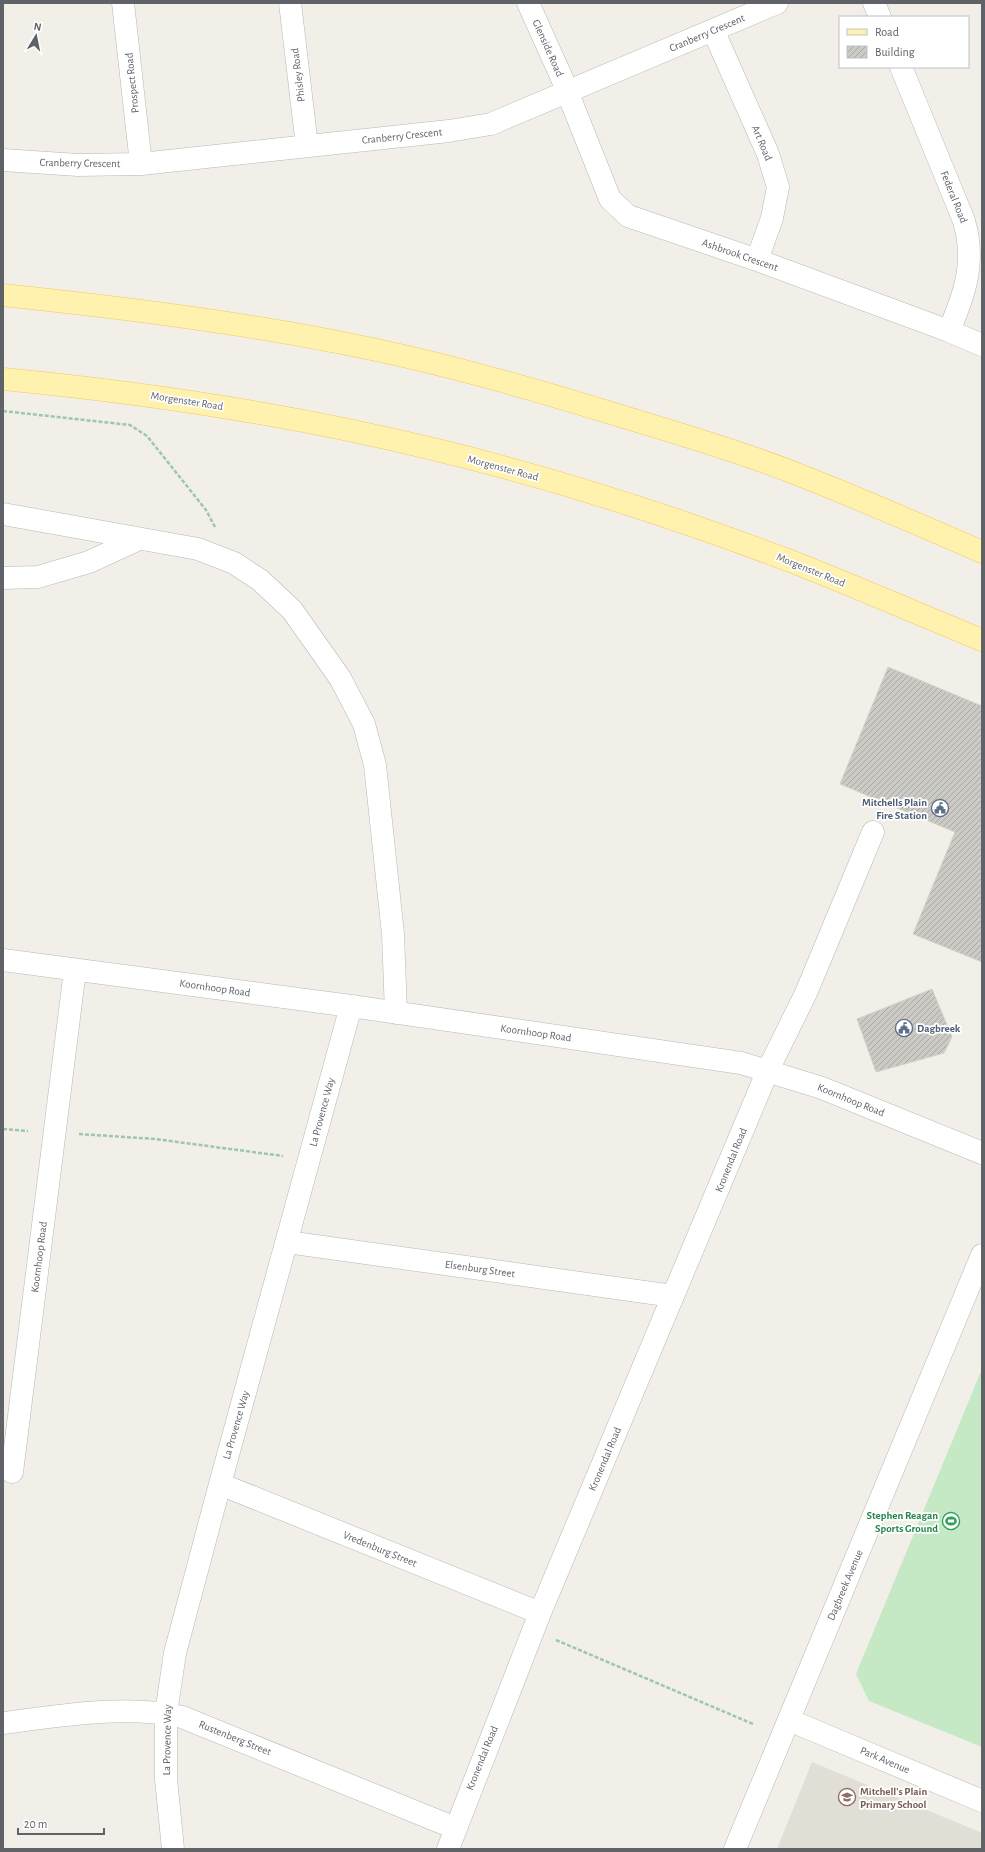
<svg xmlns="http://www.w3.org/2000/svg" width="985" height="1852" font-family="'Alegreya Sans',sans-serif">
<style>
.education{fill:#e1ded6}
.pitch{fill:#c5e8c5}
.building{fill:url(#building-hatch);stroke:#d6d1c6}
.lines{fill:none;stroke-linecap:round;stroke-linejoin:round}
.minor-casing{stroke:#b5b8bc;stroke-width:23}
.major-casing{stroke:#f2c960;stroke-width:23}
.path{stroke:#9cc7a9;stroke-width:2.5;stroke-dasharray:4 2;stroke-linecap:butt}
.minor{stroke:#fff;stroke-width:22}
.major{stroke:#fff2af;stroke-width:22}
.labels{text-anchor:middle;dominant-baseline:central;stroke-width:3.5;stroke-linejoin:round;paint-order:stroke}
.street-label{font-size:11px;fill:#5f6368;stroke:#fff}
.service-label{font-size:11px;font-weight:bold;fill:#4e5e75;stroke:#fff;text-anchor:end}
.leisure-label{font-size:11px;font-weight:bold;fill:#27864d;stroke:#fff;text-anchor:end}
.education-label{font-size:11px;font-weight:bold;fill:#785e54;stroke:#fff;text-anchor:start}
</style>
<defs>
<pattern id="building-hatch" width="6" height="6" patternUnits="userSpaceOnUse"><rect width="6" height="6" fill="#cccac5"/><path d="M-1 1l2-2M0 6l6-6M5 7l2-2" fill="none" stroke="#a9a8a4"/></pattern>
</defs>
<rect width="100%" height="100%" fill="#f1efe8"/>
<path class="education" d="M812 1762 982 1833V1849H777Z"/>
<path class="pitch" d="M982 1369V1747L869 1701 856 1674Z"/>
<path class="building" d="M888 667 982 706V962L913 934 955 832 840 784Z
M932 989 952 1037 944 1053 876 1072 857 1019Z"/>
<g class="lines">
<g class="minor-casing">
<path id="minor" d="M123 3 141 164
M290 3 307 146
M528 3 561 76 610 199 628 216 757 260 949 331 982 345
M874 3 880 17
M713 30 768 154 778 187 772 218 757 260
M901 67 964 221C976 262 965 293 949 331
M3 160 78 165 141 164 449 131 491 124 777 3
M3 514 198 549 234 563 260 580 292 610 340 678 364 724 375 765 393 934 396 1013
M3 578 38 577 89 562 139 539
M3 960 351 1006 741 1063 822 1088 982 1153
M287 1242 673 1296
M12 1472 75 970
M220 1484 540 1613
M789 1720 982 1801
M3 1723C59 1716 126 1704 182 1717L455 1828
M173 1849 166 1779V1713L175 1653 220 1484 351 1006
M448 1849 540 1613 673 1296 768 1070 806 993 873 832
M735 1849 982 1255"/>
</g>
<g class="major-casing">
<path id="major" d="M3 295C125 308 247 323 367 348 454 366 539 391 624 417 679 434 735 450 789 471 854 496 918 524 982 552
M3 379C149 393 294 415 437 450 557 479 677 518 793 562 856 587 919 614 982 640"/>
</g>
<path class="path" d="M3 411 130 425 147 436 206 510 215 527
M3 1129 28 1131
M79 1134 155 1139 283 1156
M556 1640 753 1724"/>
<use href="#minor" class="minor"/>
<use href="#major" class="major"/>
</g>
<defs>
<g id="civic-ring" transform="scale(0.9)"><circle r="9.5" fill="#fff" stroke="#5c6f8a" stroke-width="1.5"/><path d="M-.6-6.5H3V-4.5H.6V-3L4-1V1h2V6H-6V1h2V-1L-.6-3ZM-1.2 2.5V6h2.4V2.5Z" fill="#5c6f8a"/></g>
<g id="stadium-ring" transform="scale(0.9)"><circle r="9.5" fill="#fff" stroke="#2e9e5b" stroke-width="1.5"/><path d="M0-5a6.5 5 0 1 0 0 10a6.5 5 0 1 0 0-10ZM-3.5-1.8h7v3.6h-7Z" fill="#2e9e5b"/></g>
<g id="school-ring" transform="scale(0.9)"><circle r="9.5" fill="#fff" stroke="#8d6e63" stroke-width="1.5"/><path d="M0-5L7-2L0 1L-7-2ZM-4 1L0 2.5L4 1V4Q0 6-4 4Z" fill="#8d6e63"/></g>
</defs>
<g fill-rule="evenodd">
<use href="#civic-ring" x="940" y="808"/>
<use href="#civic-ring" x="904" y="1028"/>
<use href="#stadium-ring" x="951" y="1521"/>
<use href="#school-ring" x="847" y="1797"/>
</g>
<g class="labels">
<g class="street-label">
<text transform="translate(707 33) rotate(-23)">Cranberry Crescent</text>
<text transform="translate(548 48) rotate(66)">Glenside Road</text>
<text transform="translate(298 75) rotate(-97)">Phisley Road</text>
<text transform="translate(132 83) rotate(-96)">Prospect Road</text>
<text transform="translate(402 136) rotate(-6)">Cranberry Crescent</text>
<text transform="translate(762 143) rotate(67)">Art Road</text>
<text transform="translate(80 163) rotate(1)">Cranberry Crescent</text>
<text transform="translate(954 197) rotate(68)">Federal Road</text>
<text transform="translate(740 255) rotate(19)">Ashbrook Crescent</text>
<text transform="translate(187 401) rotate(9)">Morgenster Road</text>
<text transform="translate(503 468) rotate(15)">Morgenster Road</text>
<text transform="translate(811 570) rotate(22)">Morgenster Road</text>
<text transform="translate(215 988) rotate(8)">Koornhoop Road</text>
<text transform="translate(536 1033) rotate(8)">Koornhoop Road</text>
<text transform="translate(851 1100) rotate(22)">Koornhoop Road</text>
<text transform="translate(322 1112) rotate(-75)">La Provence Way</text>
<text transform="translate(731 1160) rotate(-68)">Kronendal Road</text>
<text transform="translate(39 1257) rotate(-83)">Koornhoop Road</text>
<text transform="translate(480 1269) rotate(8)">Elsenburg Street</text>
<text transform="translate(236 1425) rotate(-74)">La Provence Way</text>
<text transform="translate(605 1459) rotate(-67)">Kronendal Road</text>
<text transform="translate(380 1549) rotate(22)">Vredenburg Street</text>
<text transform="translate(845 1585) rotate(-67)">Dagbreek Avenue</text>
<text transform="translate(235 1738) rotate(22)">Rustenberg Street</text>
<text transform="translate(167 1740) rotate(-89)">La Provence Way</text>
<text transform="translate(482 1758) rotate(-68)">Kronendal Road</text>
<text transform="translate(885 1760) rotate(23)">Park Avenue</text>
</g>
<g class="service-label">
<text x="927" y="802">Mitchells Plain<tspan x="927" dy="13">Fire Station</tspan></text>
<text x="917" y="1028" text-anchor="start">Dagbreek</text>
</g>
<g class="leisure-label">
<text x="938" y="1515">Stephen Reagan<tspan x="938" dy="13">Sports Ground</tspan></text>
</g>
<g class="education-label">
<text x="860" y="1791">Mitchell's Plain<tspan x="860" dy="13">Primary School</tspan></text>
</g>
</g>
<rect width="985" height="1852" fill="none" stroke="#5f6368" stroke-width="8"/>
<rect x="839" y="16" width="130" height="52" fill="#ffffff" stroke="#bfc1c3"/>
<rect x="847" y="29" width="20" height="6" fill="#fff2af" stroke="#bfc1c3"/>
<text x="875" y="36" font-size="12" fill="#5f6368">Road</text>
<rect x="847" y="46" width="20" height="12" fill="url(#building-hatch)" stroke="#bfc1c3"/>
<text x="875" y="56" font-size="12" fill="#5f6368">Building</text>
<g transform="translate(36 36) rotate(10)" stroke="#ffffff" stroke-width="3" paint-order="stroke">
<path d="M0-3L7 15L0 10L-7 15Z" fill="#5f6368"/>
<text y="-6" font-size="11" font-weight="bold" text-anchor="middle" fill="#5f6368">N</text>
</g>
<path d="M18 1828v6h86v-6" fill="none" stroke="#5f6368" stroke-width="2"/>
<text x="24" y="1828" font-size="12" fill="#5f6368" stroke="#ffffff" stroke-width="3" paint-order="stroke">20 m</text>
</svg>
